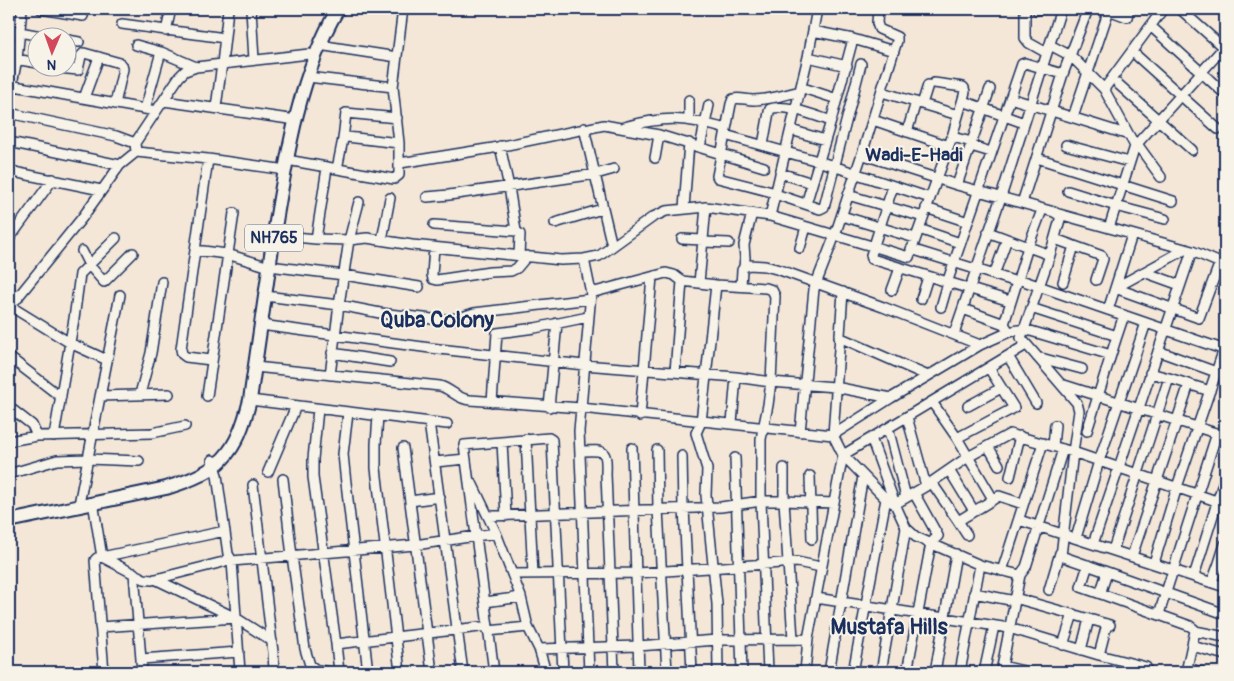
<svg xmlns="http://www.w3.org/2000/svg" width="1234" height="681" font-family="Pangolin,sans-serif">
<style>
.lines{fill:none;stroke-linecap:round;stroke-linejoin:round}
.minor-casing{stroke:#1b2f5e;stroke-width:12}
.highway-casing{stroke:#1b2f5e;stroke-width:16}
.minor{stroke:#f7f3e8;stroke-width:9}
.highway{stroke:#f7f3e8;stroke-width:12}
.labels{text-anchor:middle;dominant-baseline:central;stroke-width:4;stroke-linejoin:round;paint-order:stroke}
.shield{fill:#f7f3e8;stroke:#5d6a87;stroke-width:1}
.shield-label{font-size:16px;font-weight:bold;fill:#1b2f5e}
.neighbourhood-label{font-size:19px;font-weight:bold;fill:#1b2f5e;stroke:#f7f3e8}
.district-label{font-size:22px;font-weight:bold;fill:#1b2f5e;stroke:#f7f3e8}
</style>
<rect width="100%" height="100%" fill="#f4e7d8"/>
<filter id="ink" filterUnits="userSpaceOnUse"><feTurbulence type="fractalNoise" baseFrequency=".02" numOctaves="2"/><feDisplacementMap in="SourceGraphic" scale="10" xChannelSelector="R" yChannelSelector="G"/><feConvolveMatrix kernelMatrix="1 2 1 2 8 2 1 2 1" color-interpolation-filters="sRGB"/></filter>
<g filter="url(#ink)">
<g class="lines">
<g class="minor-casing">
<path id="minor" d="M41 9 83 16
M251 9 254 60
M878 9 877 23 879 29 897 37V41L866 141 863 151 864 155 957 185 1054 212 1061 216 1050 255 1021 338 1077 403 1079 411 1073 452 1061 556 1104 571 1106 576 1101 591 1104 595 1190 626 1194 629 1195 631 1225 637
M1025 9V38L1029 43 1047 53
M1106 9 1127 17 1129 9
M1180 9 1225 49
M1037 10 1038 9
M122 24 225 38
M9 30 52 38
M1155 30 1225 94
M166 31 171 9
M813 31 853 39 894 51
M68 40 79 42
M136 45 161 52 196 67
M319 45 397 57
M1050 45 1071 56 1104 89 1135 146 1109 228
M1137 56 1218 129
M808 57 847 66
M9 58 38 63
M58 68 78 70 81 56 84 53 120 63 122 65 123 69 115 104
M308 77 393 87
M1118 84 1192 150
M9 85 156 111
M806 89 837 99
M1104 89 1163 9
M882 92 958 115
M84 98 99 57
M1010 98 1129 135
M9 99 17 59 22 9
M164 101 296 120
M963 101 1024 123
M922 104 928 85
M216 107 222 64 228 9
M145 109 161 52
M9 113 116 136 135 143
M1073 117 1109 10
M689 120V100
M873 120 949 146
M624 127C665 116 685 117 726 129
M584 128 612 246
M791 130 825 140
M907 132 916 102
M725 135 818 161 930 198
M952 137 972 142
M343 139 346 113 397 118
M9 142 120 165
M1137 144 1161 177
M763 145 769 112 770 109C785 103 816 116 831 121
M1066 145 1129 162
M500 146 509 187 516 231
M971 146 991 152
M1135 146 1225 46
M700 147 709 105
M136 152 208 159 279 169
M655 158 659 135
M1037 158 1173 201
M208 159 181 349 182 354 186 357 211 360
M287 160 394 179 399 175V143L393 87 403 9
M400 163 493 148 604 125 659 135 764 167
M337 169 343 139 347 137 399 143
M9 171 101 190
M780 173 812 183
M957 185 990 89
M893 186 871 255 872 259 1010 301
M1068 191 1116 206 1165 219
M776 193 718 178 717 176 731 104 733 99C740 97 746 100 753 100 769 100 785 95 800 91
M775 194 820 209 824 207 861 64
M848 195 923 217
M427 197 449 195 596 174 614 169
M1022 203 1063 74 1088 9
M806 204 831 121 853 39
M684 208 689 143
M926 208 968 222
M1059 214 1192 251 1225 265
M770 216 808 57 817 9
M842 216 915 238
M555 223 602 209
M434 225 516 231 520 234 519 256
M919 229 960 243
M988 232 1050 255
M274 235 316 239 349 240 367 238 412 245 561 260 584 259 599 256 653 217 666 211 706 207 770 216 909 257 952 137 965 92 964 88 963 87 934 83
M9 239 53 179
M316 239 327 168
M682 239 703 240
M1055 239 1102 256 1103 259 1096 280
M382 240 390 198
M703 242 729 243
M434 247 432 275 433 279 437 280 490 272 511 271 517 268 527 256
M800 248 806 227
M911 249 1017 282
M195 250 227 254 263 265
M82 251 89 265 104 282 133 253
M584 259 591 293 579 431 589 672
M269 266 344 275 419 287
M744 267 745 258 744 245 752 213
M1144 272 1180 285
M994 275 1007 239
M1018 279 1225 350
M1063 282 1074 246
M699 283 706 207
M947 283 1022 64 1025 63 1063 74
M716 285 701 422 696 433 707 469 706 495 717 604 718 672
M741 286 742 270 744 267 749 265 765 266 780 270 883 307 980 345
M1115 288 1199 318 1220 262
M1115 288 1186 249
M892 290 900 268
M9 291 18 298
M843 292 833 435 843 455 886 499 895 504 926 486 968 457 1010 434 1073 452 1225 504
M265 296 339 305 380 313 441 320 459 318 474 313 590 299
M921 299 928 277
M10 306 70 343 107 360
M941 307 948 283
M9 308 82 218 120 165 136 152 135 143 179 77 185 71 196 67 309 54
M1031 308 1117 336 1087 431
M963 309 1004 324
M1108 310 1132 235
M261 325 430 348 584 365 736 377 732 423
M1009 332 1004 324 1028 247 1042 210
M954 334 1001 197 1061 9
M1117 336 1124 315
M839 337 928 376
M1158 351 1216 372
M332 353 390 362
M1008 356 1036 403
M9 357 61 397
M1037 357 1082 369
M255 367 440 386C451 389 457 399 470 400L581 408 833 435 891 398 980 345 1009 332 1024 329 1111 355
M675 372 682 281
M1150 373 1169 378
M330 375 339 305 349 240 359 202
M736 377 771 382 835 387 891 398
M1061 384 1225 436
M140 394 151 353 162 282
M100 396 169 394
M207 396 234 213
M250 400 447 424
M492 402 497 333 535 328 588 317
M932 402 957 438 993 499
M968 406 1001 388
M9 407 32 425 37 436
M549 407 557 323
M318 409 313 459V477L336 644 339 672
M348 413 343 454 345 474 368 672
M378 416 376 444V468L400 672
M640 416 652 277
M907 417 926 486
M429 422 463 672
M888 428 906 497
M800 432 814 289 835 235 863 151
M54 436 74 319 80 274 116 238
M871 438 895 504 906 528 916 537 980 565 1020 575 1001 672
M957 438 1014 408 989 368
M526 439 533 574
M9 441 37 436 152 433 185 426
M502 442 506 516
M988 446 999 465
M1053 446 1055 425
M403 448 432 672
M632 448 639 672
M657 450 658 509 667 672
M581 451C605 450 607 449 606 474L614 672
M682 456 683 508
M735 458 742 672
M212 460 217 475 228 554 232 561 415 545 496 533 521 597 528 627 539 649 546 672
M435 462 466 459
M784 468V501L834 503
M949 470 974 511
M268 472 296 406
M9 474 57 460 88 459 139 461
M810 476 812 539
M1010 477 1020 436
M283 479 292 556 305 649 310 665 315 669 329 672
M472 483 496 533
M932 483 958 521 999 496 1023 504
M253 485 273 652 274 672
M80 499 120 295
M410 501 440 497
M93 502 102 557 144 579 152 580 223 562 229 558
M684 508 692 672
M489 516 721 507 761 501V439L768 405 771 382 775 296 772 290 766 288 716 285 682 281 674 275 666 273 591 293
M1019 520 1225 587
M958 521 967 535
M1076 538 1099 461 1146 323
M1093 544 1192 251
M1113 550 1169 378 1210 391
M1132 556 1189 384
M232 561 240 672
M1154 563 1177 487 1224 349
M1219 563 1225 544
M1088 565 1081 587 1104 595
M1002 571 1043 443
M1104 571 1225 614
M134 573 142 672
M512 574 637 573 797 562 821 567
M1020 575 1026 567 1063 449
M1194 576 1225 477
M155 579 236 618 272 641
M1212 582 1219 563 1225 565
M1049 590 1060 553
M974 593 1015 601
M816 598 1009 628 1099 655 1146 667
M1015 598 1110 625
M485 602 521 597
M1159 614 1217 433
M100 627 236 618
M488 631 528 627
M336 644 488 626
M1063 645 1073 614
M1192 646 1225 655
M539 649 638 646 717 640 808 639
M1081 650 1089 619
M1099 655 1107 624
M141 659 239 652
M1002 666 1028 672
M985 668 994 626
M1187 668 1201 672
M104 672 95 560 97 558 225 531
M494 672 464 445 549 438 552 440 563 672
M768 672 761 501H784L793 639
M805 672 808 639 843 455 1026 345
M829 672 863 476
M853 672 886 499
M881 672 906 528
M907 672 931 543 938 536 914 493
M935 672 956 554
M960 672 980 565
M1186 672 1195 631"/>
</g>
<g class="highway-casing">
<path id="highway" d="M9 521 166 488C221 471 236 455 250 400 258 345 266 290 274 234 286 160 299 74 338 9"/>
</g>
<use href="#minor" class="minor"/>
<use href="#highway" class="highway"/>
</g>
</g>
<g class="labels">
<rect class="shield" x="245" y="224.5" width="58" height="27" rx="4"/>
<g class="shield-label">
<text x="274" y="238">NH765</text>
</g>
<g class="neighbourhood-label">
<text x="914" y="155">Wadi-E-Hadi</text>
</g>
<g class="district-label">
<text x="437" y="320">Quba Colony</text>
<text x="889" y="627">Mustafa Hills</text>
</g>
</g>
<rect width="1234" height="681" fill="none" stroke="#f7f3e8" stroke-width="30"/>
<rect x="15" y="15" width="1204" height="651" fill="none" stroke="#1b2f5e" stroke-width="2" filter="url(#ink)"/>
<g transform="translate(52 52) rotate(182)"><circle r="24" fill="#f7f3e8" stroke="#9fa5b1"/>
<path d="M0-4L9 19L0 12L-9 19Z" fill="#d1495b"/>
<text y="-8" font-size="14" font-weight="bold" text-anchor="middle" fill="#1b2f5e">N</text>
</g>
</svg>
